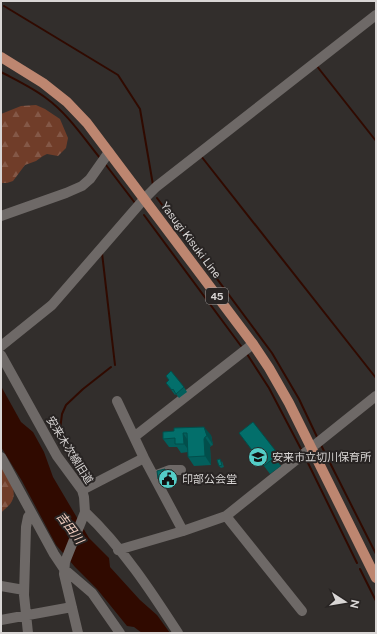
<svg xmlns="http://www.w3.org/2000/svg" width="377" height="634" font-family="'Public Sans','Noto Sans JP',sans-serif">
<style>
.forest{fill:url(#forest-firs)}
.water{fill:#300a00}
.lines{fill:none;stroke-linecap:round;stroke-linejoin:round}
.stream{stroke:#300a00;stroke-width:2}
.minor{stroke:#6e6967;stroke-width:10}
.major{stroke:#bd8670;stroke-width:10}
.wall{fill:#035f5c}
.shaded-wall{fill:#024e4b}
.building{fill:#036f6b;stroke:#024e4b}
.labels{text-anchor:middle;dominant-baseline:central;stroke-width:4;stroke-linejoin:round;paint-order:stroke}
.shield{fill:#282423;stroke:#a4a1a0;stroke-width:1}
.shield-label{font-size:10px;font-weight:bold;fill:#d9d6d5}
.street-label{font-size:11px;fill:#d9d6d5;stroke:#282423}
.poi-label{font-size:11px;fill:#d9d6d5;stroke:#282423;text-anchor:start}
.water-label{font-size:12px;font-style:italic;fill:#f4d0c2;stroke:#282423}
</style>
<defs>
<pattern id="forest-firs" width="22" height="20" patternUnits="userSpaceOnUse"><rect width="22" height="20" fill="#703d29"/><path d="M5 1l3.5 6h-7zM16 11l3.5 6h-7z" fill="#845847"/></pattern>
</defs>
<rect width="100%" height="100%" fill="#322e2c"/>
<path class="forest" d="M36 105 45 109 60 119 68 138 66 148 58 156 47 154 43 156 36 161 25 165 13 181 7 183H1V114L21 106Z
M1 465C7 474 18 490 12 501 10 506 4 509 1 513Z"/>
<path class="water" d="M1 386 21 422 33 432 44 452 53 477 89 538 109 558 110 567 140 600 157 615 170 633H142L134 627 127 626 97 589 75 567 56 545 22 481 1 447Z"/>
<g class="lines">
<path class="stream" d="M4 6 118 75 140 109 153 185
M316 65 376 141
M1 72C16 80 33 88 46 98 68 114 83 137 100 158
M201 156 376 378
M106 165 135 203
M157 198 272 353 299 399 318 439
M144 215 241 346
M102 253 115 365
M247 354 269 388 301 449
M60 430 62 414 66 405 83 389 111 367
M321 445 376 554
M308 463 357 563
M360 569 376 601"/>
<path class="minor" d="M1 216 66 193 82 186 90 179 109 152
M1 346 52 305 144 199 156 187 376 15
M1 355 57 456 82 490 84 497 85 512 65 562 64 574 78 633
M117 401 144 458 183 531
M134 437 253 344
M1 457 54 554 64 569 92 593 120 633
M154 476 170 470H181
M82 490 144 458
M85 512C122 547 151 591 178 633
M226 516 302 611
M118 550 183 531 226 516 376 396
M1 586 24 590
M1 620 72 607
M28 633 24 595 26 527 28 517 31 513"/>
<path class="major" d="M1 57 43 83 67 102 87 123 253 344 269 368 289 403 376 578"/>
</g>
<path class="wall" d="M166 376 184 387 187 392 179 398 176 394 175 395 166 383 169 380Z
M174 431 211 435 213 445 211 446 210 447 211 465 194 466 188 457V452L181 453 177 447H169L163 439Z
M239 433 275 450 281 459 277 461 281 466 270 474Z
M222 461 224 467 221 468 219 466Z
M165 469 166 471 172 470 175 475 176 481 162 484 158 479Z"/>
<path class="shaded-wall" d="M204 427 211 435 213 445 207 436Z
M183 433 189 442 190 452 184 444Z
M205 437 211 446 210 447 211 465 205 456 204 439Z
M172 470 175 475 176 481 173 477Z"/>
<path class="building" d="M171 371 184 387 176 394 173 389 172 390 166 383 169 380 166 376Z
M253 422 275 450 271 453 275 457 264 466 239 433Z
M204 427 207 436 205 437 204 439 205 456 188 457 187 433H183L184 444H175V438L163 439V432L174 431V428Z
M220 459 222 465 219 466 217 460Z
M165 469V471L172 470 173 477 158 479 157 471Z"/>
<defs>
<g id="school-disc" transform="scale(1)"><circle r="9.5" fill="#54cdc7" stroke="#282423"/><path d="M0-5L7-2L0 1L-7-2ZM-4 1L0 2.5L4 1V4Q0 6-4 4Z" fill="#111"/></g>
<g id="civic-disc" transform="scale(1)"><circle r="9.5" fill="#54cdc7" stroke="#282423"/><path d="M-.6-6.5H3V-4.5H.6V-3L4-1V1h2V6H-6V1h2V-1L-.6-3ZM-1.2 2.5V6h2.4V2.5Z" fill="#111"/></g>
</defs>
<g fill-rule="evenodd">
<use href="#school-disc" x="258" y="457"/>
<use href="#civic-disc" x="168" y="479"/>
</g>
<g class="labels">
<rect class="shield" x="206" y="288" width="22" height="16" rx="3"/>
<g class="shield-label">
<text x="217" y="296">45</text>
</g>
<g class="street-label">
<text transform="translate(191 240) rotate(53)">Yasugi Kisuki Line</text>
<text transform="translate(70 450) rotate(58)">安来木次線旧道</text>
</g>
<g class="poi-label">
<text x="272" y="457">安来市立切川保育所</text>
<text x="182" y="479">印部公会堂</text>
</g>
<g class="water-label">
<text transform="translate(70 528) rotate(53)">吉田川</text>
</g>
</g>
<rect width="377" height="634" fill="none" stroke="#d9d6d5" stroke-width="4"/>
<g transform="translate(345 602) rotate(102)" stroke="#282423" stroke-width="3" paint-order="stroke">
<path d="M0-3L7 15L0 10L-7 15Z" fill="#d9d6d5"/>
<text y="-6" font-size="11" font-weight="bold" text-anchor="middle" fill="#d9d6d5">N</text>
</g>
</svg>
